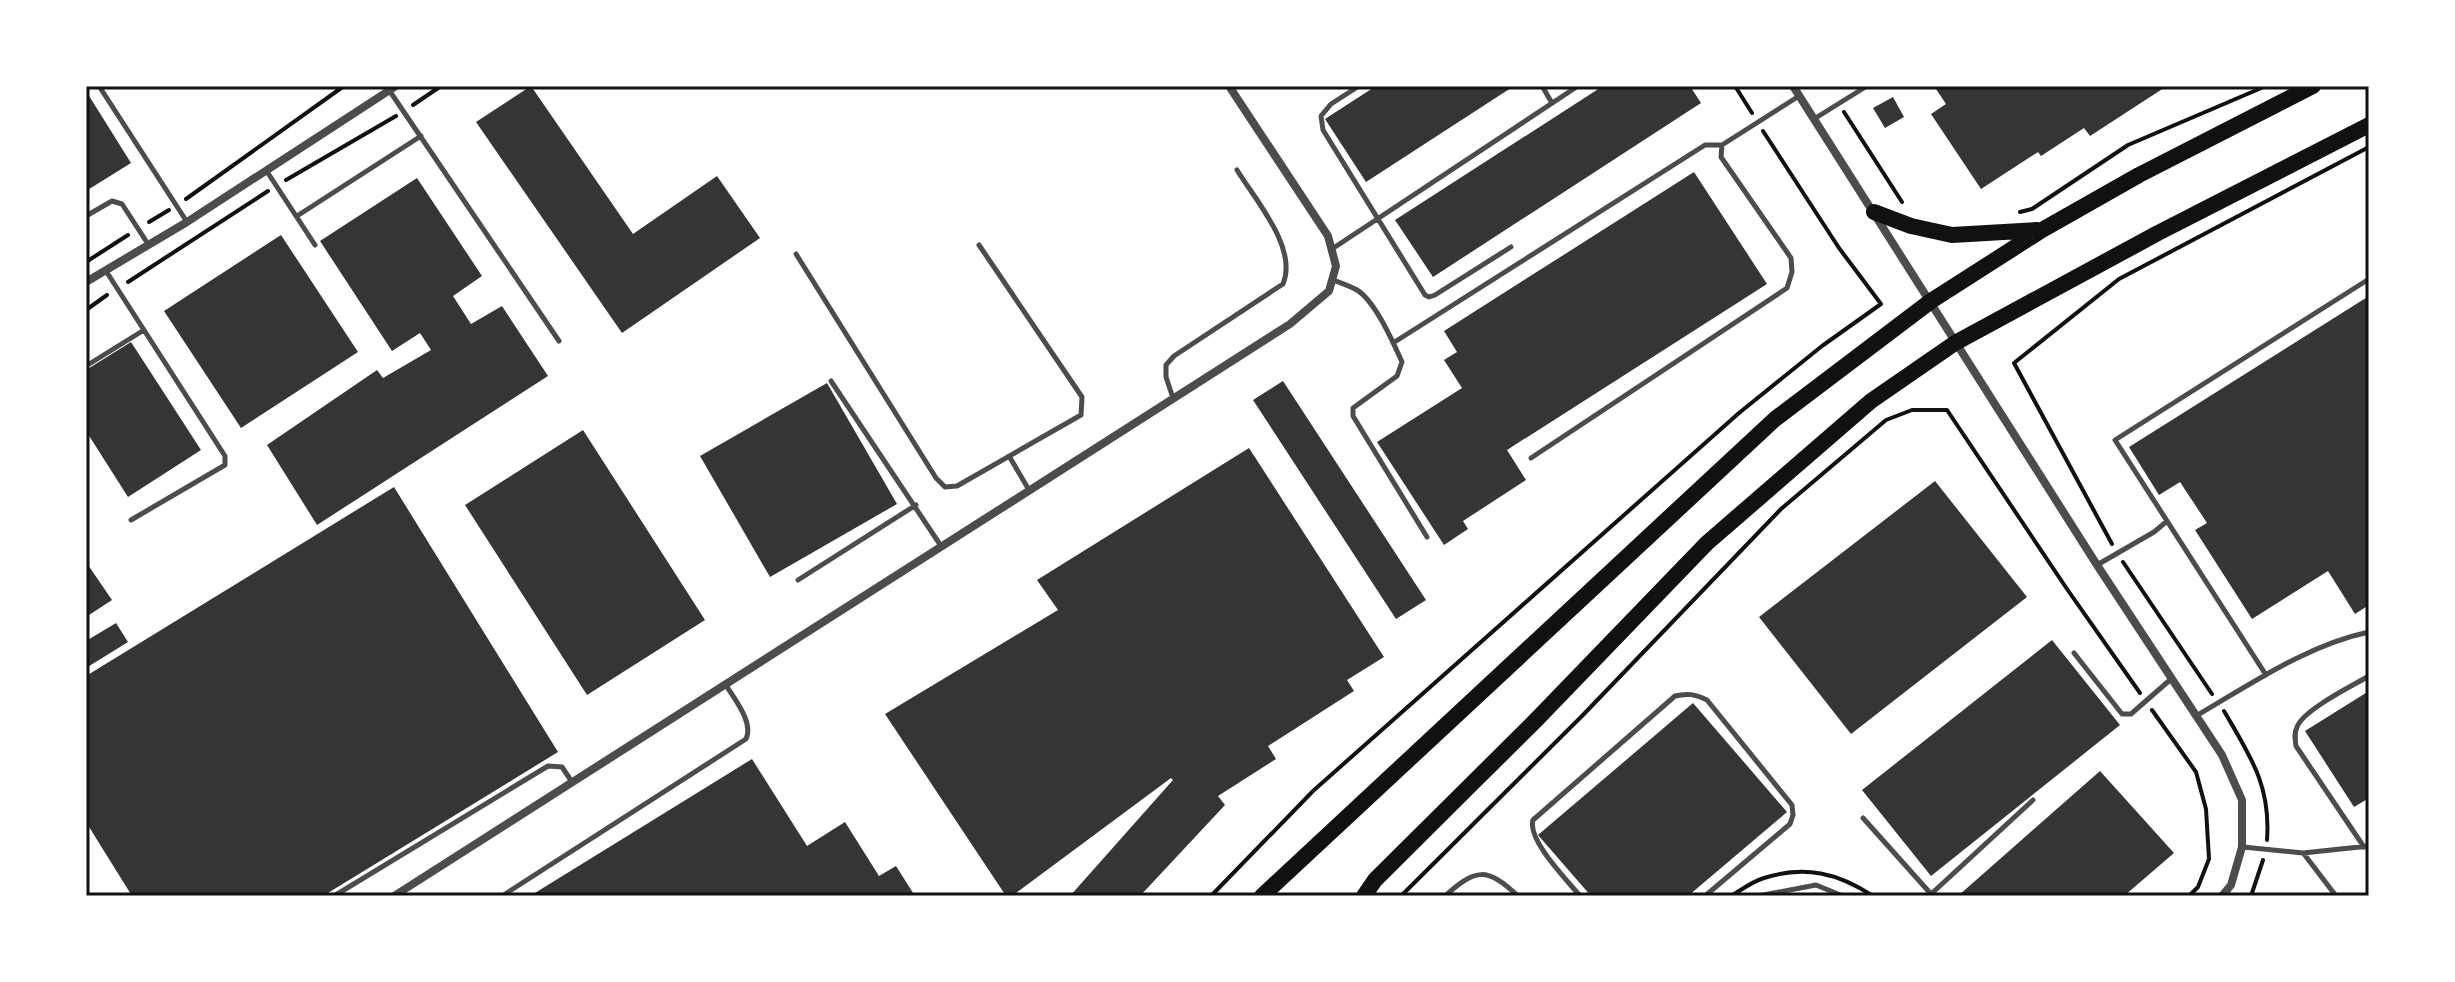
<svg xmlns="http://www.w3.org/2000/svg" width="2455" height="982" font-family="Figtree,sans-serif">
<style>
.building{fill:#353535}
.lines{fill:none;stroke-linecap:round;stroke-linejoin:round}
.path{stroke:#111;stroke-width:4}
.service{stroke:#4c4c4c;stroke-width:5}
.minor{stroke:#4c4c4c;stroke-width:8}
.primary{stroke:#111;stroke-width:16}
.neatline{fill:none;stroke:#111;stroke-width:3}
</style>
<rect width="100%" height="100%" fill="#fff"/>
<path class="building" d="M531 86 633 234 717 176 760 238 622 333 476 122Z
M1376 86H1514L1366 182 1325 119Z
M1603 86H1690L1701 103 1433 277 1395 220Z
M1934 86H2167L2090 136 2084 128 2041 156 2038 152 1981 189 1931 114 1946 104Z
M86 91 131 163 86 191Z
M1893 97 1904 117 1885 128 1873 108Z
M1694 172 1767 284 1507 450 1526 480 1463 521 1468 529 1444 545 1377 442 1462 388 1444 360 1457 352 1444 331Z
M417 178 482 276 453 296 471 324 502 306 548 376 317 525 267 445 377 370 383 378 431 350 420 333 392 351 320 241Z
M281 235 358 352 241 428 164 311Z
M2369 296V605L2355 614 2328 571 2252 619 2195 530 2207 523 2180 482 2159 495 2129 447Z
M131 342 201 450 128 497 86 431V370Z
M1283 381 1426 600 1396 619 1253 400Z
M827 383 897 504 770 577 700 456Z
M583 430 705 620 587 695 465 505Z
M1249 448 1384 657 1347 680 1354 691 1268 746 1276 759 1218 796 1225 805 1140 896H1070L1173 780 1171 778 1012 896H1006L885 714 1058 610 1037 580Z
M1935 481 2027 597 1851 734 1759 617Z
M394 487 558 752 323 896H132L86 822V676Z
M86 562 112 600 86 617Z
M116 623 128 642 86 668V641Z
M2052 640 2120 725 1931 876 1862 790Z
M2369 691V798L2354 807 2305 731Z
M1693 703 1787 812 1688 896H1591L1538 835Z
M752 759 807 846 845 822 879 876 896 866 915 896H530Z
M2100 771 2174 853 2124 896H1958Z"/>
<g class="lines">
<path class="path" d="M1735 86 1752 113
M413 105 441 86
M1844 112 1902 202
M286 180 396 116
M186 199 344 86
M2020 212 2032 209 2128 145 2266 86
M149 222 169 210
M86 262 128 235
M128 282 268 191
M86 310 107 295
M2112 544 2014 363 2119 279 2369 147
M2123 562 2212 694
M2152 710 2196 772 2206 809 2209 859 2198 887 2189 896
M2224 711C2250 756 2271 785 2267 840
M1211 896 1313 791 1739 413 1822 346 1881 304 1839 248 1763 131
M1401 896 1582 716 1781 509 1886 420 1912 410H1947L2067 589 2140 693
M1731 896C1741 890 1753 881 1764 878 1805 865 1838 873 1873 896
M2251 896 2263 860"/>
<path class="service" d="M99 86 187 222
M1359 86 1331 104 1321 116 1323 130 1425 295 1429 297 1435 295 1511 247
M1542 86 1552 103
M389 90 559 341
M1814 119 1867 86
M266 170 315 245
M86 216 112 201 122 204 148 244
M297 216 421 136
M1332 249 1578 86
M796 254 936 478 945 487 957 486 1081 415 1082 397 979 245
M106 271 225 456V465L131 520
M1333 280C1341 283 1350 286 1357 290 1375 301 1393 342 1402 362L1397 376 1353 408V416L1427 537
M1393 343 1705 145H1722
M86 366 144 330
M831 381 941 546
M1173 398 1166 377V365L1174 356 1283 284C1298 248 1256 201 1237 170
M1009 456 1029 490
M1531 458 1787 288 1792 272 1791 258 1721 157 1722 145 1799 96
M2097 565 2154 532 2166 522
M798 580 916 505
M2074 653 2122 714H2131L2171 679
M2266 675 2115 440 2369 279
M2196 716C2251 684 2307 645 2369 632
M1863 818 1931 894
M2243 847 2303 853 2369 846
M2364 847 2296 746C2295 739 2294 733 2297 727 2303 710 2352 686 2369 676
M2304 854 2336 896
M334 896 548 766 562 767 572 782
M502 896 746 739C754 722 734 699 726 685
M1445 896C1476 868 1487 867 1518 896
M1580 896C1567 880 1527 840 1533 820L1675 696C1687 693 1695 694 1707 700L1792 805 1793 815 1790 824 1705 896
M1758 896 1816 885 1843 896
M1929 896 2033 800"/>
<path class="minor" d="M1793 86 2097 565 2222 755 2242 800V847L2231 885 2222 896
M86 282 187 222 396 86
M394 896 1290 324 1329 291 1336 266 1328 236 1229 86"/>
<path class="primary" d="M1874 212 1911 226 1952 235 2037 230
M1262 896 1775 419 1931 301 2042 230 2139 175 2313 86
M1364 896 1375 880 1537 719 1707 543 1871 401 1955 343 2158 233 2369 125"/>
</g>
<rect width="2455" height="982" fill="none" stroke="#ffffff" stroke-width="176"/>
<rect x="88" y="88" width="2279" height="806" class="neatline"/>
</svg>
